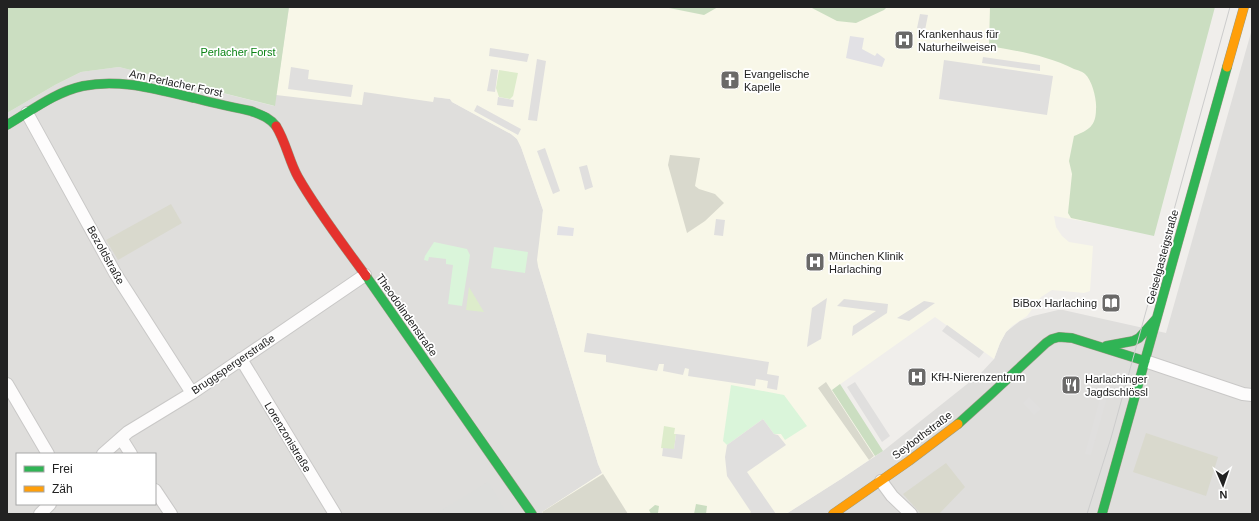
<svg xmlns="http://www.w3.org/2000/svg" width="1259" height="521" font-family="Arial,sans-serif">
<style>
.residential{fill:#dfdedc;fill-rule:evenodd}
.education{fill:#f8f7e8}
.religious{fill:#dededc}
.construction{fill:#d9d9cd}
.grass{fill:#ddeccb}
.forest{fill:#cbdec1}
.park{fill:#daf5da}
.parking{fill:#e0dfde}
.plaza{fill:#e2e1e5}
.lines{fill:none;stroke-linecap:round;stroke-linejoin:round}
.street-casing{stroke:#c9c8c7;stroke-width:14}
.fast-casing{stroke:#999a82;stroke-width:10}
.slow-casing{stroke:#999a82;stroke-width:10}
.jam-casing{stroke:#999a82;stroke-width:10}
.street{stroke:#fdfcfc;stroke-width:12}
.fast{stroke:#30b455;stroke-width:9}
.slow{stroke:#ff9f0a;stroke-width:9}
.jam{stroke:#e5322d;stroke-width:9}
.tram{stroke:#ccc;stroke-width:1}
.labels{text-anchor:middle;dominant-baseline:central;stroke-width:3.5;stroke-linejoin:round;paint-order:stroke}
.poi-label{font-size:11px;fill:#222;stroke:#fff;text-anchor:start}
.park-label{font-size:11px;fill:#0c8416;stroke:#fff}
.street-label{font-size:11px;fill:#222;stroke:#fff}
</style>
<rect width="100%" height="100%" fill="#f0eeeb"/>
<path class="residential" d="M289 7 433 101 434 97 450 99 452 102 511 134 517 139 521 147 543 210 538 266 598 464 602 473 542 512 544 514H7V113L55 85 81 72 119 67 274 106ZM17 454H155V504H17Z
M1252 29V514H786L841 479 883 451 981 373 994 359 1000 343 1006 332 1020 321 1033 316 1058 310H1063L1166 333Z"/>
<path class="education" d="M289 7H1168L1116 227 1054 216 1056 227 1062 236 1069 242 1093 246 1090 291 1084 293 1052 290 1041 297 1027 316 1012 326 1006 332 1000 343 994 359 935 317 832 390 875 456 841 479 786 514H544L542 512 602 473 598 464 538 266 537 260 543 210 521 147 517 139 511 134 452 102 450 99 434 97 433 102 364 92 362 105 276 95Z"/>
<path class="religious" d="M488 482 507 514H435Z"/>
<path class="construction" d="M670 155 700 158 695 186 699 189 715 194 724 203 705 221 687 233 668 165Z
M171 204 182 223 118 260 106 240Z
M826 382 874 456 869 460 818 388Z
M1146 433 1218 457 1206 496 1133 472Z
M946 463 965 487 939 514H921L903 494Z
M603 474 628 514H544L542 512Z"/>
<path class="grass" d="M499 70 518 73 513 96 510 99 499 97 496 88Z
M469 287 484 312 466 310Z
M664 426 675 428 674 434H676L674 450 661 448Z"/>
<path class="forest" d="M7 7H289L275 106 119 67 81 72 55 85 7 113Z
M664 7H718L704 15Z
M810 7H887L884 10 856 23 837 21Z
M990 7H1215L1154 236 1071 218 1068 213 1072 174 1069 161 1074 136C1089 130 1096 126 1096 109 1097 100 1092 80 1085 74 1083 72 1078 70 1074 69 1048 56 1018 51 989 46Z
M840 384 883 451 875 456 832 390Z
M696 504 707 506 706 514H694Z
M655 505 659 506 658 513 666 514H651L649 510Z"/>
<path class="park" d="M434 242 467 249 470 255 462 306 448 304 453 265 446 264V259L429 257 428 261 424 260 425 256Z
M494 247 528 252 525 273 491 268Z
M731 385 784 395 807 426 785 440 781 434H774L763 419 727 445 723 441Z"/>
<path class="parking" d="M920 14 928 15 925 30 917 28Z
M490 48 529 54 527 62 489 56Z
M983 57 1040 65V71L982 63Z
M537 59 546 61 537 121 528 120Z
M944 60 1053 76 1047 115 939 99Z
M291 67 309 70 308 79 353 85 351 97 288 89Z
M491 69 498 70 495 92 487 91Z
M498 97 514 100 513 107 497 105Z
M477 105 521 129 518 135 474 111Z
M545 148 560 191 553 194 537 151Z
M587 165 593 187 585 190 579 167Z
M716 219 725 220 723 236 714 235Z
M827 298 821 339 807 347 812 308Z
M844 299 888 304 887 313 852 336 853 326 876 311 837 306Z
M924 301 935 303 909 321 897 318Z
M947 325 984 352 979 358 942 331Z
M587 333 769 362 767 374 779 376 777 390 767 388 768 381 756 379 755 386 688 376 689 369 685 368 683 375 663 371 664 364H659L657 371 606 362V355L584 352Z
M1106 377 1112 379 1091 455 1085 454Z
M855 382 890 436 882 442 847 387Z
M1029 397 1041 409 1034 415 1023 403Z
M763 419 774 434 778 435 786 445 747 472 776 514H749L751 512 727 476 725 457 727 445Z
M676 434 685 435 682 459 662 456 663 448 674 449Z"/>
<path class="plaza" d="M850 36 864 38 862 49 875 56 877 53 885 59 882 67 846 58Z
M558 226 574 228 573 236 557 235Z"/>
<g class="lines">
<g class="street-casing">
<path id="street" d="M27 113 115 273 192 393
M241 359 335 514
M1145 361 1243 394 1252 395
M7 384 48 454
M121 438 131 454
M103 454 128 432 192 393 365 275
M881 481 892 496 911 514
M155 490 171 514
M40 514 50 504"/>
</g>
<g class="fast-casing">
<path id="fast" d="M7 125C31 111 55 92 83 86 120 78 158 90 194 98 213 103 232 107 251 111 261 115 269 117 276 126
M366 276 532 514
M1106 346 1133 341 1139 338 1156 319
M958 424 989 396 1046 343 1052 339 1059 337 1072 338 1145 361
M1102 514 1227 67"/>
</g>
<g class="slow-casing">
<path id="slow" d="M1227 67 1244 7
M833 514 909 461 958 424"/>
</g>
<g class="jam-casing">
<path id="jam" d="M276 126C286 142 289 161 298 177 318 212 343 244 366 276"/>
</g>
<use href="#street" class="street"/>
<use href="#fast" class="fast"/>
<use href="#slow" class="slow"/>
<use href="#jam" class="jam"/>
<path class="tram" d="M1087 514 1111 438 1230 7"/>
</g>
<defs>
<g id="hospital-square" transform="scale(1)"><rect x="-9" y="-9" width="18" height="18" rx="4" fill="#6a6968" stroke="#fff"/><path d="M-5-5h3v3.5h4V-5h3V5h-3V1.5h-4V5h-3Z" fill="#fff"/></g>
<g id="church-square" transform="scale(1)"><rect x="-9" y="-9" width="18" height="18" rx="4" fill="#6a6968" stroke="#fff"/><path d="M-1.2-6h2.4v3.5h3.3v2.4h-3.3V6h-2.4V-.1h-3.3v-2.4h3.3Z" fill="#fff"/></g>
<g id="library-square" transform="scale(1)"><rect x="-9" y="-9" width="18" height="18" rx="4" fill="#6a6968" stroke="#fff"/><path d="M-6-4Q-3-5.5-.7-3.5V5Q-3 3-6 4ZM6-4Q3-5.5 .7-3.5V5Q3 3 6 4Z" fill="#fff"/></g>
<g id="restaurant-square" transform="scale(1)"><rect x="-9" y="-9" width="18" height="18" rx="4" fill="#6a6968" stroke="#fff"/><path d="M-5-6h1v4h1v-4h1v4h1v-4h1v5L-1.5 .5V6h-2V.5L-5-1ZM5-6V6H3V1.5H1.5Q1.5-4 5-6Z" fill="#fff"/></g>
</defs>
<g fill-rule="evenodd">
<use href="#hospital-square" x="904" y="40"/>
<use href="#church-square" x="730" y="80"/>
<use href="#hospital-square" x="815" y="262"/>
<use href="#library-square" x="1111" y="303"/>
<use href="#hospital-square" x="917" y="377"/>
<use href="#restaurant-square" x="1071" y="385"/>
</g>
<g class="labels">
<g class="poi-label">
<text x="918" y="34">Krankenhaus für<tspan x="918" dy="13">Naturheilweisen</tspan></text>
<text x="744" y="74">Evangelische<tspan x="744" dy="13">Kapelle</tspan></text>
<text x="829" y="256">München Klinik<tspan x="829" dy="13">Harlaching</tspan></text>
<text x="1097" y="303" text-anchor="end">BiBox Harlaching</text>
<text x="931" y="377">KfH-Nierenzentrum</text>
<text x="1085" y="379">Harlachinger<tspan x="1085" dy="13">Jagdschlössl</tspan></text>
</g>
<g class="park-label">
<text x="238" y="52">Perlacher Forst</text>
</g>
<g class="street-label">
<text transform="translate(176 83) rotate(12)">Am Perlacher Forst</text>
<text transform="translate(106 255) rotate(61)">Bezoldstraße</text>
<text transform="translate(1162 257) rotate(-75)">Geiselgasteigstraße</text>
<text transform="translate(407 315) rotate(55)">Theodolindenstraße</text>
<text transform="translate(233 364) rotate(-34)">Bruggspergerstraße</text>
<text transform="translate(922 435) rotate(-37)">Seybothstraße</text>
<text transform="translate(288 437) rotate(59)">Lorenzonistraße</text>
</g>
</g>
<rect width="1259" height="521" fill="none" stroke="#222222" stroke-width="16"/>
<rect x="16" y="453" width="140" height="52" fill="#ffffff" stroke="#a7a7a7"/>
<rect x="24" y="466" width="20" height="6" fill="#30b455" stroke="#a7a7a7"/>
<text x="52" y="473" font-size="12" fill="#222222">Frei</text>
<rect x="24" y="486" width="20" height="6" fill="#ff9f0a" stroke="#a7a7a7"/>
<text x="52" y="493" font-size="12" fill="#222222">Zäh</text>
<g transform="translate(1223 485) rotate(178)" stroke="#ffffff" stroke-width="3" paint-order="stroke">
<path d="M0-3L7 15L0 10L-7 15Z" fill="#222222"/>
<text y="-6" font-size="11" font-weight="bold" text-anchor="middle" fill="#222222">N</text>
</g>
</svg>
